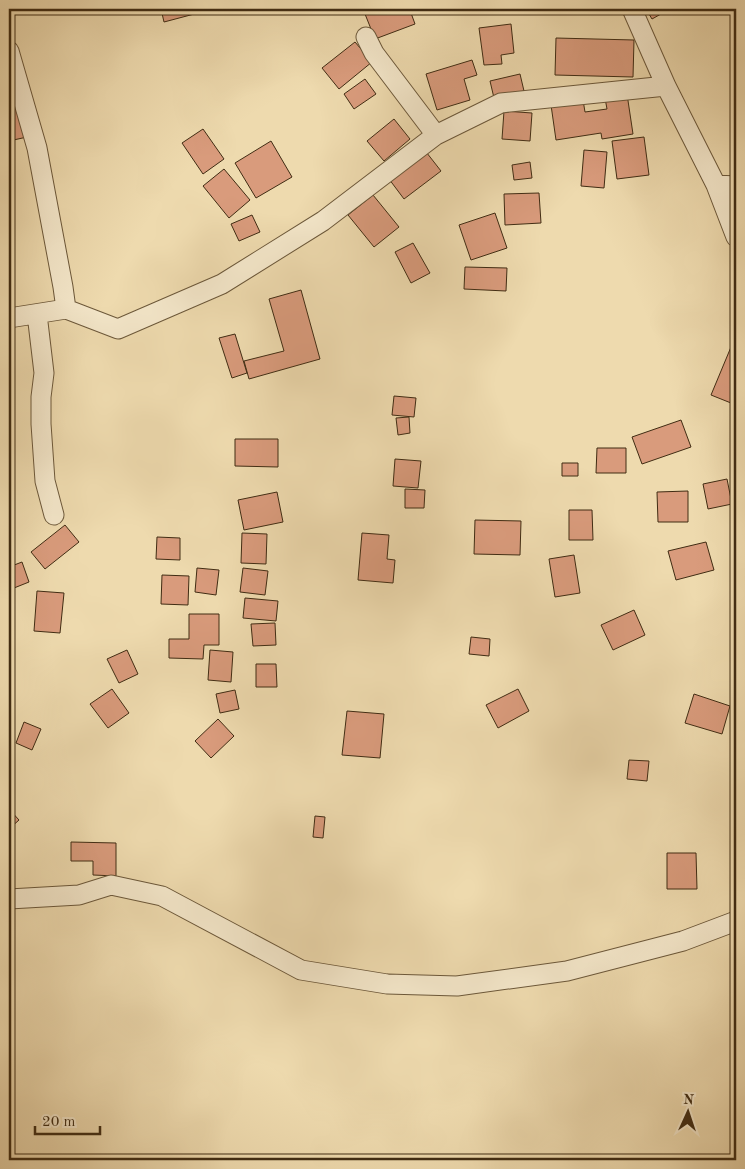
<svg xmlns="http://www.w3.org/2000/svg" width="745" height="1169" font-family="'Old Standard TT',serif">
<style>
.building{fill:#d99b7c;stroke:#402c13}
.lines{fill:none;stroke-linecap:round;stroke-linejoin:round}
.minor-casing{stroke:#6c583a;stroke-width:21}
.minor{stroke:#f4e7ca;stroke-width:19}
</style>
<rect width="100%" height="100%" fill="#eedaae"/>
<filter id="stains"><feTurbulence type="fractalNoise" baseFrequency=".004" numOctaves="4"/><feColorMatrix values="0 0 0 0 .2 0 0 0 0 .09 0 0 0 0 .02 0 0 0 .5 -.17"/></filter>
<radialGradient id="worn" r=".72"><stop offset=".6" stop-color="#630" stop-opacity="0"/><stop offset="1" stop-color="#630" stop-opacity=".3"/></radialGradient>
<path class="building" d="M161 9H197L198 13 164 22Z
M363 9H421L411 13 415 24 375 39Z
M646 9H667L668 10 652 19Z
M511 24 514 53 501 55 502 64 484 65 479 28Z
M556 38 634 40 633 77 555 75Z
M355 42 372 62 339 89 322 68Z
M472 60 477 75 464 79 470 100 437 110 426 74Z
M520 74 524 91 494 98 490 81Z
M365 79 376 94 354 109 344 94Z
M627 94 633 134 602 139 601 133 556 140 551 105 583 100 585 112 607 109 605 98Z
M17 95 27 137 9 141V97Z
M736 103V120L731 105Z
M504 111 532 113 530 141 502 139Z
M394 119 410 139 384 161 367 141Z
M203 129 224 159 203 174 182 143Z
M644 137 649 175 617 179 612 141Z
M271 141 292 177 256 198 235 163Z
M423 148 441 171 404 199 386 175Z
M584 150 607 152 604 188 581 186Z
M530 162 532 178 514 180 512 165Z
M224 169 250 200 229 218 203 186Z
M539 193 541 223 505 225 504 194Z
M373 195 399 227 374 247 348 215Z
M495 213 507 248 471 260 459 225Z
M252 215 260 232 239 241 231 224Z
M413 243 430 273 411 283 395 252Z
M465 267 507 268 506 291 464 289Z
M301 290 320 359 249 379 244 361 284 351 269 299Z
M235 334 247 373 232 378 219 338Z
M731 347 736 350V405L711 395Z
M394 396 416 398 414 417 392 415Z
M409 417 410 433 398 435 396 418Z
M681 420 691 447 642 464 632 437Z
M235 439H278V467L235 466Z
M597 448H626V473H596Z
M395 459 421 461 418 488 393 486Z
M562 463H578V476H562Z
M727 479 732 504 708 509 703 484Z
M405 489 425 490 424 508H405Z
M688 491V522H658L657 492Z
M277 492 283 522 244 530 238 500Z
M569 510H592L593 540H569Z
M475 520 521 521 520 555 474 554Z
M65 525 79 542 45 569 31 552Z
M242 533 267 534 266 564 241 563Z
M362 533 389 535 387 559 395 560 393 583 358 580Z
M157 537 180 538V560L156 559Z
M706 542 714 570 676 580 668 551Z
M574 555 580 593 555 597 549 559Z
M22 562 29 582 9 590V567Z
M197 568 219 570 216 595 195 592Z
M243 568 268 571 265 595 240 592Z
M162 575 189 576 188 605 161 604Z
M37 591 64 593 60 633 34 631Z
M245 598 278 601 276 621 243 618Z
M634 610 645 635 613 650 601 625Z
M189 614H219V645H204L203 659 169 658V639H189Z
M275 623 276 645 253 646 251 624Z
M471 637 490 639 489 656 469 654Z
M127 650 138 674 119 683 107 659Z
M210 650 233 652 231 682 208 680Z
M256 664H276L277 687H256Z
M112 689 129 713 108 728 90 704Z
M518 689 529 711 498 728 486 705Z
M235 690 239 709 220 713 216 694Z
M694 694 730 706 722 734 685 723Z
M347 711 384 714 380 758 342 755Z
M218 719 234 736 211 758 195 741Z
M24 722 41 729 32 750 16 743Z
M629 760 649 761 647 781 627 779Z
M9 809 19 820 9 829Z
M315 816 325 817 323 838 313 837Z
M71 842 116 843V876L93 875V861H71Z
M667 853H696L697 889H667Z"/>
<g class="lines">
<g class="minor-casing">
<path id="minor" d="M632 9 666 86 716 185 736 237
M366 37 374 53 436 135
M9 51 37 148 63 287 66 309
M716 185 736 186
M37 314 44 373 41 397V424L45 481 54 515
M9 318 66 309 118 329 222 284 323 221 436 135 501 103 666 86
M9 899 79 895 111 885 162 896 301 970 387 984 457 986 567 971 683 941 736 921"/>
</g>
<use href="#minor" class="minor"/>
</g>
<rect width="745" height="1169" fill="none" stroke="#eedaae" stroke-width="30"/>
<rect x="10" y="10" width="725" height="1149" fill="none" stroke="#402c13" stroke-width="2.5"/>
<rect x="15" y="15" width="715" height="1139" fill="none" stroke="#402c13"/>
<g transform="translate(688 1112) rotate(3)" stroke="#f4e7ca" stroke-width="4" paint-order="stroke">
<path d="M0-4L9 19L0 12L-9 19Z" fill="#402c13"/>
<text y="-8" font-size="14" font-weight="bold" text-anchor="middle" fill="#402c13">N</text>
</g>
<path d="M35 1126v8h65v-8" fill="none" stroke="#402c13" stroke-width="2.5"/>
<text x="42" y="1126" font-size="15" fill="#402c13" stroke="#f4e7ca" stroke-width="4" paint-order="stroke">20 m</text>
<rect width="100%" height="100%" filter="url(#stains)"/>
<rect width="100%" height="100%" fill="url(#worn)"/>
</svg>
